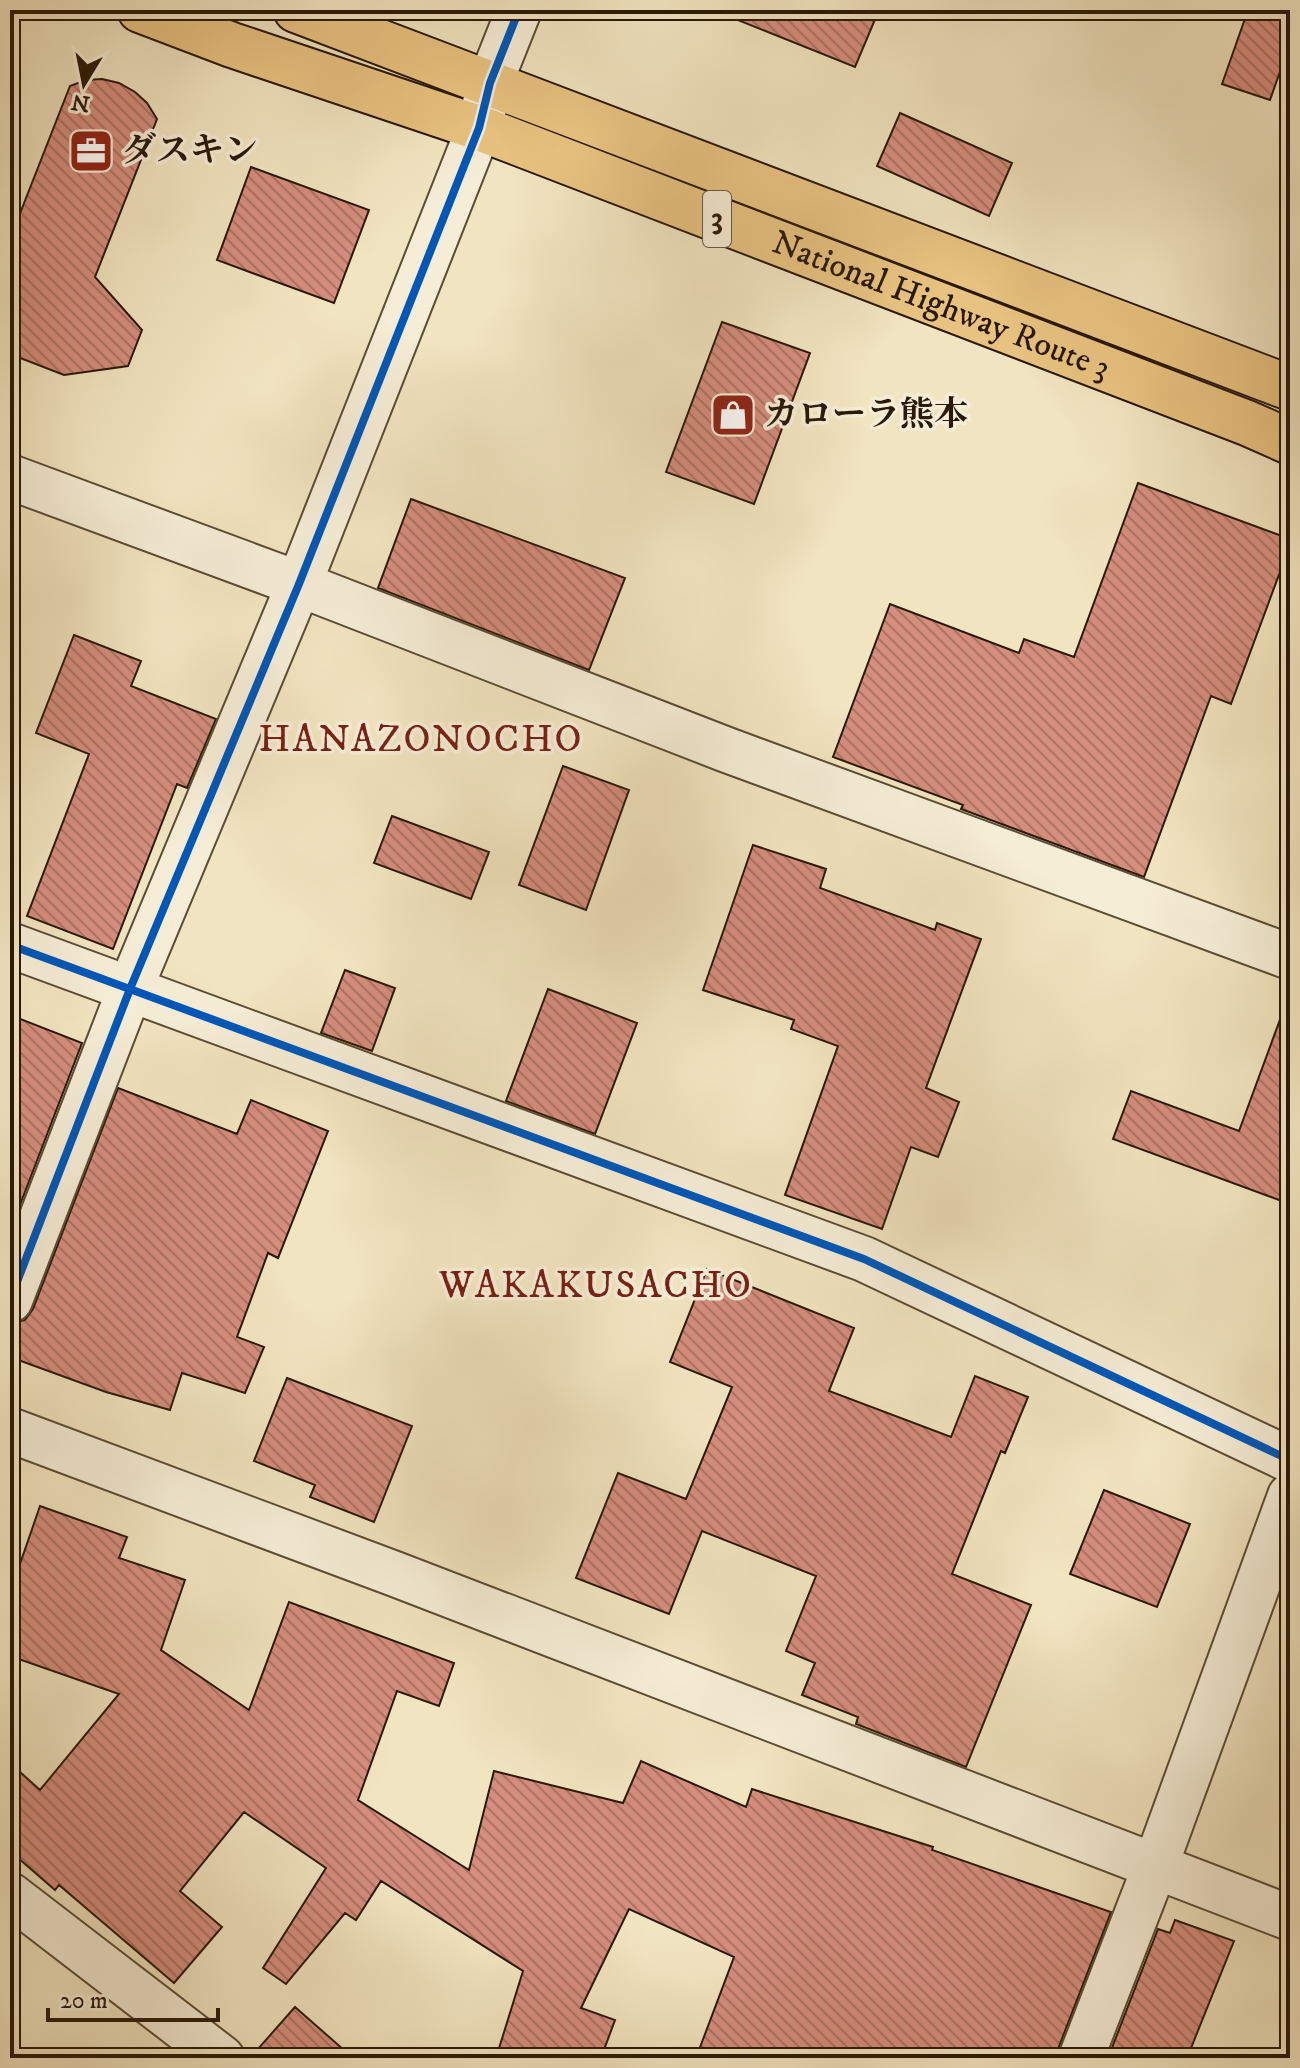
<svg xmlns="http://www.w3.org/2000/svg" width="1300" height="2068" font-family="'IM FELL DW Pica','Noto Serif JP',serif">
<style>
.building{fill:url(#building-back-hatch);stroke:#291906;stroke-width:2}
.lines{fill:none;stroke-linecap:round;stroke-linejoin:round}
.street-casing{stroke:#5b4c34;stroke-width:48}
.highway-casing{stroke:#291906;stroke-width:48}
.street{stroke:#f6edd6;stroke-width:44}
.highway{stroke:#e8c280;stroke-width:44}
.cycleway-casing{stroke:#f6edd6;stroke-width:13}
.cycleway{stroke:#0057b8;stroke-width:8}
.labels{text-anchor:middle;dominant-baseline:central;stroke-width:7;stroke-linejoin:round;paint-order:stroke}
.shield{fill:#f6edd6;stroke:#665944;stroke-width:2}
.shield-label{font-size:32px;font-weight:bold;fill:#291906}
.poi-label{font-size:34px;font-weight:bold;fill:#291906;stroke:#f6edd6;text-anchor:start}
.street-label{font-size:34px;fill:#291906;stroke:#f6edd6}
.quarter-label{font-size:38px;letter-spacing:2px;fill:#7a1f14;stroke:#f6edd6}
</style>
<defs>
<pattern id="building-back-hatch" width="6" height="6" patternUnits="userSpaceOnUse" patternTransform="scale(2)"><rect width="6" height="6" fill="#d58d7d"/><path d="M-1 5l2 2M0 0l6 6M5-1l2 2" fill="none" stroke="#ad7264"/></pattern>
</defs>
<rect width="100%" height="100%" fill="#f1e4c0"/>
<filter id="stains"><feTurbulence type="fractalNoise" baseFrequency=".0025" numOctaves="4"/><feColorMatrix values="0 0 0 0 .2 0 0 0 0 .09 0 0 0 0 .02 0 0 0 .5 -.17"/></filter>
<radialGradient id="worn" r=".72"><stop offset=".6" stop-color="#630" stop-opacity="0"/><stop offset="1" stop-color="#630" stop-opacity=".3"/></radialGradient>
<path class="building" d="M718 10H879L855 67 718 12Z
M1248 10H1290V43L1270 100 1222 84Z
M102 79 119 83 135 92 147 103 157 119 95 277 142 330 128 366 64 375 10 354V239L70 86 86 80Z
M900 113 1012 163 989 216 877 166Z
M251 167 369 210 334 303 217 260Z
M722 322 810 353 754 504 666 472Z
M1138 483 1290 539V545L1231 704 1211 696 1144 877 961 809 963 805 833 757 890 604 1019 653 1024 639 1074 657Z
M411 499 625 578 589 670 378 588Z
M74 635 141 661 131 686 216 719 187 788 177 784 113 949 27 916 89 754 36 733Z
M563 766 629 790 586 910 519 885Z
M392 816 489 852 471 899 374 863Z
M753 845 826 869 820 888 935 930 937 923 981 939 926 1088 959 1102 938 1157 911 1147 882 1229 785 1195 838 1046 791 1029 794 1020 703 990Z
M345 970 395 988 372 1051 321 1033Z
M548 989 637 1023 595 1134 506 1101Z
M1285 1006 1290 1007V1204L1113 1139 1131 1091 1239 1131Z
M10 1015 82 1043 10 1231Z
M118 1088 237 1134 251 1100 328 1131 278 1258 268 1253 237 1337 264 1347 245 1393 182 1373 170 1410 106 1392 10 1357V1324L25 1320 33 1309Z
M707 1269 854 1328 829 1391 951 1437 975 1376 1028 1397 1005 1453 1001 1451 952 1574 1031 1605 966 1767 856 1724 858 1717 802 1695 815 1663 786 1651 816 1576 702 1531 669 1614 576 1578 618 1473 686 1499 732 1387 670 1362Z
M287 1378 412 1426 374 1522 310 1497 315 1485 254 1461Z
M1104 1490 1190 1524 1157 1607 1070 1574Z
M40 1506 127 1537 119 1558 185 1580 161 1650 249 1710 289 1602 454 1663 439 1706 397 1691 358 1800 469 1870 494 1771 623 1803 641 1761 746 1807 752 1789 933 1847 932 1850 1111 1912 1058 2049 1057 2058H696L734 1957 629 1909 581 2008 615 2020 601 2058H496L523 1971 381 1881 356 1920 345 1913 286 1984 263 1968 326 1868 244 1812 180 1891 222 1927 174 1983 59 1885 55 1890 10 1851V1763L40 1790 119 1694 10 1656V1593Z
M1175 1920 1234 1941 1187 2058H1108L1158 1929 1170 1933Z
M295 2007 353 2058H250Z"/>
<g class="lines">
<g class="street-casing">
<path id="street" d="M10 477 299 584 727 750 1290 957
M10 945 864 1259 1290 1460
M10 1300 130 989 299 584 479 128 490 83 519 10
M10 1430 395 1574 1290 1918
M10 1895 222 2058
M1081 2058 1155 1867 1290 1496"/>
</g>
<g class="highway-casing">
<g id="highway">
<path id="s1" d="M140 10 232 45 479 128 1247 423 1290 442"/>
<path d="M296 10 1290 388"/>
</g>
</g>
<use href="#street" class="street"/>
<use href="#highway" class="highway"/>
<g class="cycleway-casing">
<path id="cycleway" d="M10 945 864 1259 1290 1460
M10 1300 130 989 299 584 479 128 490 83 519 10"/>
</g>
<use href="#cycleway" class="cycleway"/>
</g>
<defs>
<g id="office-square" transform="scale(2.3)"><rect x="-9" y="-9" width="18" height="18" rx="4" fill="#8f2418" stroke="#f6edd6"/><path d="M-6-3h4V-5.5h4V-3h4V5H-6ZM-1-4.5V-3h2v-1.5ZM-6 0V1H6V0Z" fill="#fff"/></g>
<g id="shop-square" transform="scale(2.3)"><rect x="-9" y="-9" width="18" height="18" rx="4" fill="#8f2418" stroke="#f6edd6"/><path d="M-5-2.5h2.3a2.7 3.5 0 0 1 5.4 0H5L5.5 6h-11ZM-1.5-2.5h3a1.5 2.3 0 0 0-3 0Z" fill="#fff"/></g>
</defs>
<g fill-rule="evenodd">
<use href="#office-square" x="91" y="151"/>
<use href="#shop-square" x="733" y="415"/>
</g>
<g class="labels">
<rect class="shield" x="703" y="191" width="28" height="56" rx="6"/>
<g class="shield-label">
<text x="717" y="219">3</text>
</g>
<g class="poi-label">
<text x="122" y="151">ダスキン</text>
<text x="764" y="415">カローラ熊本</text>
</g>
<g class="street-label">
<text stroke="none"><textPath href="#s1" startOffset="854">National Highway Route 3</textPath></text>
</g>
<g class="quarter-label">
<text x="421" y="740">HANAZONOCHO</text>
<text x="596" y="1286">WAKAKUSACHO</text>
</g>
</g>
<rect width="1300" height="2068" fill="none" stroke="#f1e4c0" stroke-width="40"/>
<rect x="12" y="12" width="1276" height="2044" fill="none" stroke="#291906" stroke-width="4"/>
<rect x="20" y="20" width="1260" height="2028" fill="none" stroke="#291906" stroke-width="2"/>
<g transform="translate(84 84) rotate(190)" stroke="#f6edd6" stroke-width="6" paint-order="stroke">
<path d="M0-6L14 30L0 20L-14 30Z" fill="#291906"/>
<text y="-12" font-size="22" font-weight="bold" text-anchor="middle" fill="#291906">N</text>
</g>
<path d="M48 2008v12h170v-12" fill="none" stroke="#291906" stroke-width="4"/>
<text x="60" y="2008" font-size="24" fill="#291906" stroke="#f6edd6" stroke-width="6" paint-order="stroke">20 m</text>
<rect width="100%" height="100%" filter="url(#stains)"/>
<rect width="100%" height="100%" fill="url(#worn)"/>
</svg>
